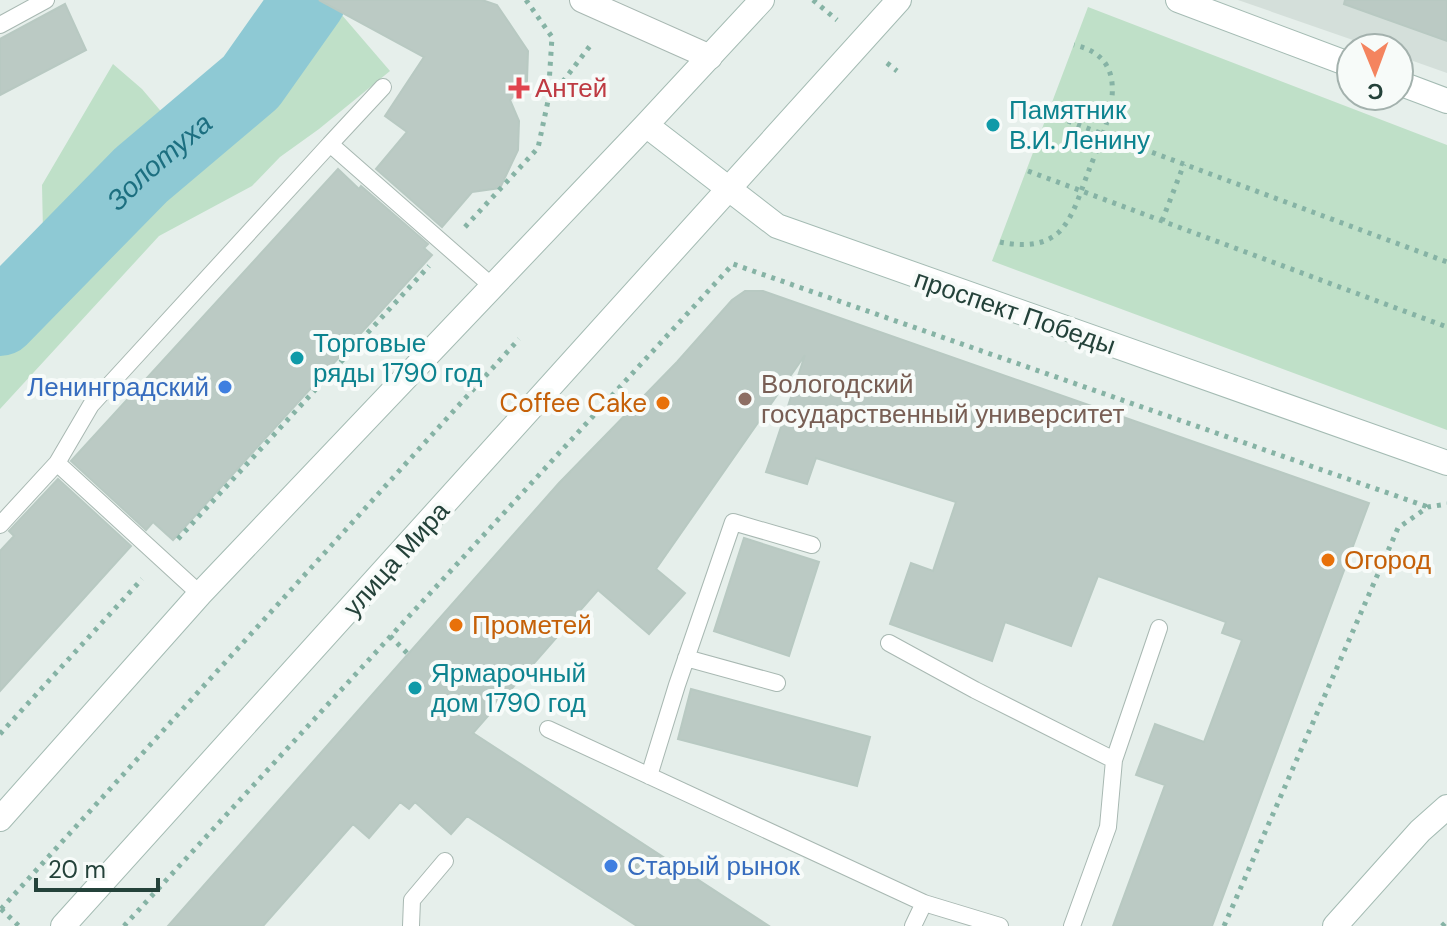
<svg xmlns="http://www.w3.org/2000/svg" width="1447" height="926" font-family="'DM Sans',sans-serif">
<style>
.built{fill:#d4dfda}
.green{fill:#bfe0c8}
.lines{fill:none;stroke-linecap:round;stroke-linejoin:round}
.river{stroke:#8ec9d4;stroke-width:74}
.building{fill:#bbcac4;stroke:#b8c9c2;stroke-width:2}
.lane-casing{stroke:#a8b8b2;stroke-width:18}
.street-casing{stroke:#a8b8b2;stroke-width:26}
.secondary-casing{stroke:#a4bbb3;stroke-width:26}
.path{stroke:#86b3a5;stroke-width:5;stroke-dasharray:4 6;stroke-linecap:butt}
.lane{stroke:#fff;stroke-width:16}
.street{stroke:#fff;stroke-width:24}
.secondary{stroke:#fff;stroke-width:24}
.health-dot{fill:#e0444e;stroke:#f7fbf9;stroke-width:3}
.culture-dot{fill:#0f9aa8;stroke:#f7fbf9;stroke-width:3}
.shop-dot{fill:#3f7fe0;stroke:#f7fbf9;stroke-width:3}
.education-dot{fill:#8d6e63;stroke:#f7fbf9;stroke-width:3}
.food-dot{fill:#e8710a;stroke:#f7fbf9;stroke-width:3}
.labels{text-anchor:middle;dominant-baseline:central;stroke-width:8;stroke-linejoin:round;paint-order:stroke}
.health-label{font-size:26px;fill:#be3a42;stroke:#f7fbf9;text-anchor:start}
.culture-label{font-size:26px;fill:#0d838f;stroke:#f7fbf9;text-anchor:start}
.street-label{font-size:26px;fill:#24423a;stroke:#f7fbf9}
.education-label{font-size:26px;fill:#785e54;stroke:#f7fbf9;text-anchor:start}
.shop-label{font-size:26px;fill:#366cbe;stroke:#f7fbf9;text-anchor:end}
.food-label{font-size:26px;fill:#c56008;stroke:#f7fbf9;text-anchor:start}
.water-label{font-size:28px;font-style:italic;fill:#1c6f80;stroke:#f7fbf9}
</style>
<rect width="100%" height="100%" fill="#e6efeb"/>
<path class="built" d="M1238 0H1447V73L1399 56V48H1376Z"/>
<path class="green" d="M310 0H329L390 71 319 129 280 157 252 186 159 236 0 409V276L43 232 42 185 113 64 142 89 176 129 255 87 284 45Z
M1088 7 1447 145V430L992 261Z"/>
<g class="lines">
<path class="river" id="s1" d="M0 319 141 175 251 82 309 0"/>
</g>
<path class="building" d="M319 0H482L497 5 528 51 527 81 510 100 519 121 518 150 500 188 472 192 442 227 376 169 407 132 385 116 424 57Z
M1345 0H1447V41L1344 4Z
M65 4 86 50 0 95V39Z
M338 169 359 189 361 186 428 244 424 248 432 255 173 540 153 522 146 530 71 461Z
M745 291H763L1369 503 1212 926H1113L1165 785 1136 775 1155 724 1204 742 1242 640 1222 633 1226 622 1098 576 1071 646 1005 622 992 661 890 624 911 563 933 571 956 502 816 458 807 484 766 472 805 355 656 569 685 593 649 634 598 590 473 733 769 926H637L467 816 451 834 415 802 409 809 400 802 369 838 353 824 263 926H168L559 483 677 362 732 300Z
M58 479 131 546 0 691V551L14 536 9 531Z
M744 538 819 562 789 656 714 631Z
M691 689 870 737 857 786 678 739Z"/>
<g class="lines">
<g class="lane-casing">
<path id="lane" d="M0 25 46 0
M330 144 383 87
M57 463 200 594
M0 525 57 463 91 405 330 144 493 287
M889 643 975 690 1114 760
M686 658 777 683
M548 729 924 903 1000 926
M649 776 677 685 733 522 812 545
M411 926 412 900 445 861
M913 926 924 903
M1072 926 1108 827 1114 760 1159 628"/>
</g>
<g class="street-casing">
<path id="street" d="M582 0 710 57"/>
</g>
<g class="secondary-casing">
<path id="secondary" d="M1178 0 1351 65
M1399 83 1447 101
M646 125 777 226 1447 463
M0 819 200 594 646 125 762 0
M63 926 899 0
M1335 926 1420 831 1447 807"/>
</g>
<path class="path" d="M526 0 552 37 548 100
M813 0 837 20
M1370 37 1402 49
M887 63 897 71
M1049 114 1447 262
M1028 171 1447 327
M1162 221 1184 164
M465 227 538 148 548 101 593 42
M1000 242C1019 246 1043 247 1059 232 1074 217 1081 190 1089 170 1104 131 1140 59 1074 45
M178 539 429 266
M390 636 408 654
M0 734 142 579
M1 909 519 339
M1 909 19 926
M124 926 733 264 1428 507
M1224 926 1398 528 1428 507 1447 504
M1442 926 1447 921"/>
<use href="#lane" class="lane"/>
<use href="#street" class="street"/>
<use href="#secondary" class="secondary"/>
</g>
<path class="health-dot" d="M515 76h8v8h8v8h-8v8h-8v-8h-8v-8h8z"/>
<g class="culture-dot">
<circle cx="993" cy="125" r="8"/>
<circle cx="297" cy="358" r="8"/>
<circle cx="415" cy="688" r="8"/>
</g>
<g class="shop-dot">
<circle cx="225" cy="387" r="8"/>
<circle cx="611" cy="866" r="8"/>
</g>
<circle class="education-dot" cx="745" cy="399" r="8"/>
<g class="food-dot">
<circle cx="663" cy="403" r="8"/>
<circle cx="1328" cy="560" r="8"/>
<circle cx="456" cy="625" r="8"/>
</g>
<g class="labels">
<g class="health-label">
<text x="535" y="88">Антей</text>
</g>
<g class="culture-label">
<text x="1009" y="110">Памятник<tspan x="1009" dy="30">В.И. Ленину</tspan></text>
<text x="313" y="343">Торговые<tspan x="313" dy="30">ряды 1790 год</tspan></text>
<text x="431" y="673">Ярмарочный<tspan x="431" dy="30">дом 1790 год</tspan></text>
</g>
<g class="street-label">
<text transform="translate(1015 312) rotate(19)">проспект Победы</text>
<text transform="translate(396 559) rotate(-48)">улица Мира</text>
</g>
<g class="education-label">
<text x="761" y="384">Вологодский<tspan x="761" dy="30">государственный университет</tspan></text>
</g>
<g class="shop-label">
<text x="209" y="387">Ленинградский</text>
<text x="627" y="866" text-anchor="start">Старый рынок</text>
</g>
<g class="food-label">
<text x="647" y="403" text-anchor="end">Coffee Cake</text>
<text x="1344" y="560">Огород</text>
<text x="472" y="625">Прометей</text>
</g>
<g class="water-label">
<text stroke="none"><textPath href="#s1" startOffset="224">Золотуха</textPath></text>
</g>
</g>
<g transform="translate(1375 72) rotate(179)"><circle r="38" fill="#f7fbf9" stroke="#a3b1ad" stroke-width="2"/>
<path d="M0-6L14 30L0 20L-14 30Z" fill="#f4845f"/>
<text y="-12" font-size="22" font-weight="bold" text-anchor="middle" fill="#24423a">С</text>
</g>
<path d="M36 878v12h122v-12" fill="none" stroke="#24423a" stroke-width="4"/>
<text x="48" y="878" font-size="24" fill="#24423a" stroke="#f7fbf9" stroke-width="6" paint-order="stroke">20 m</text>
</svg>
